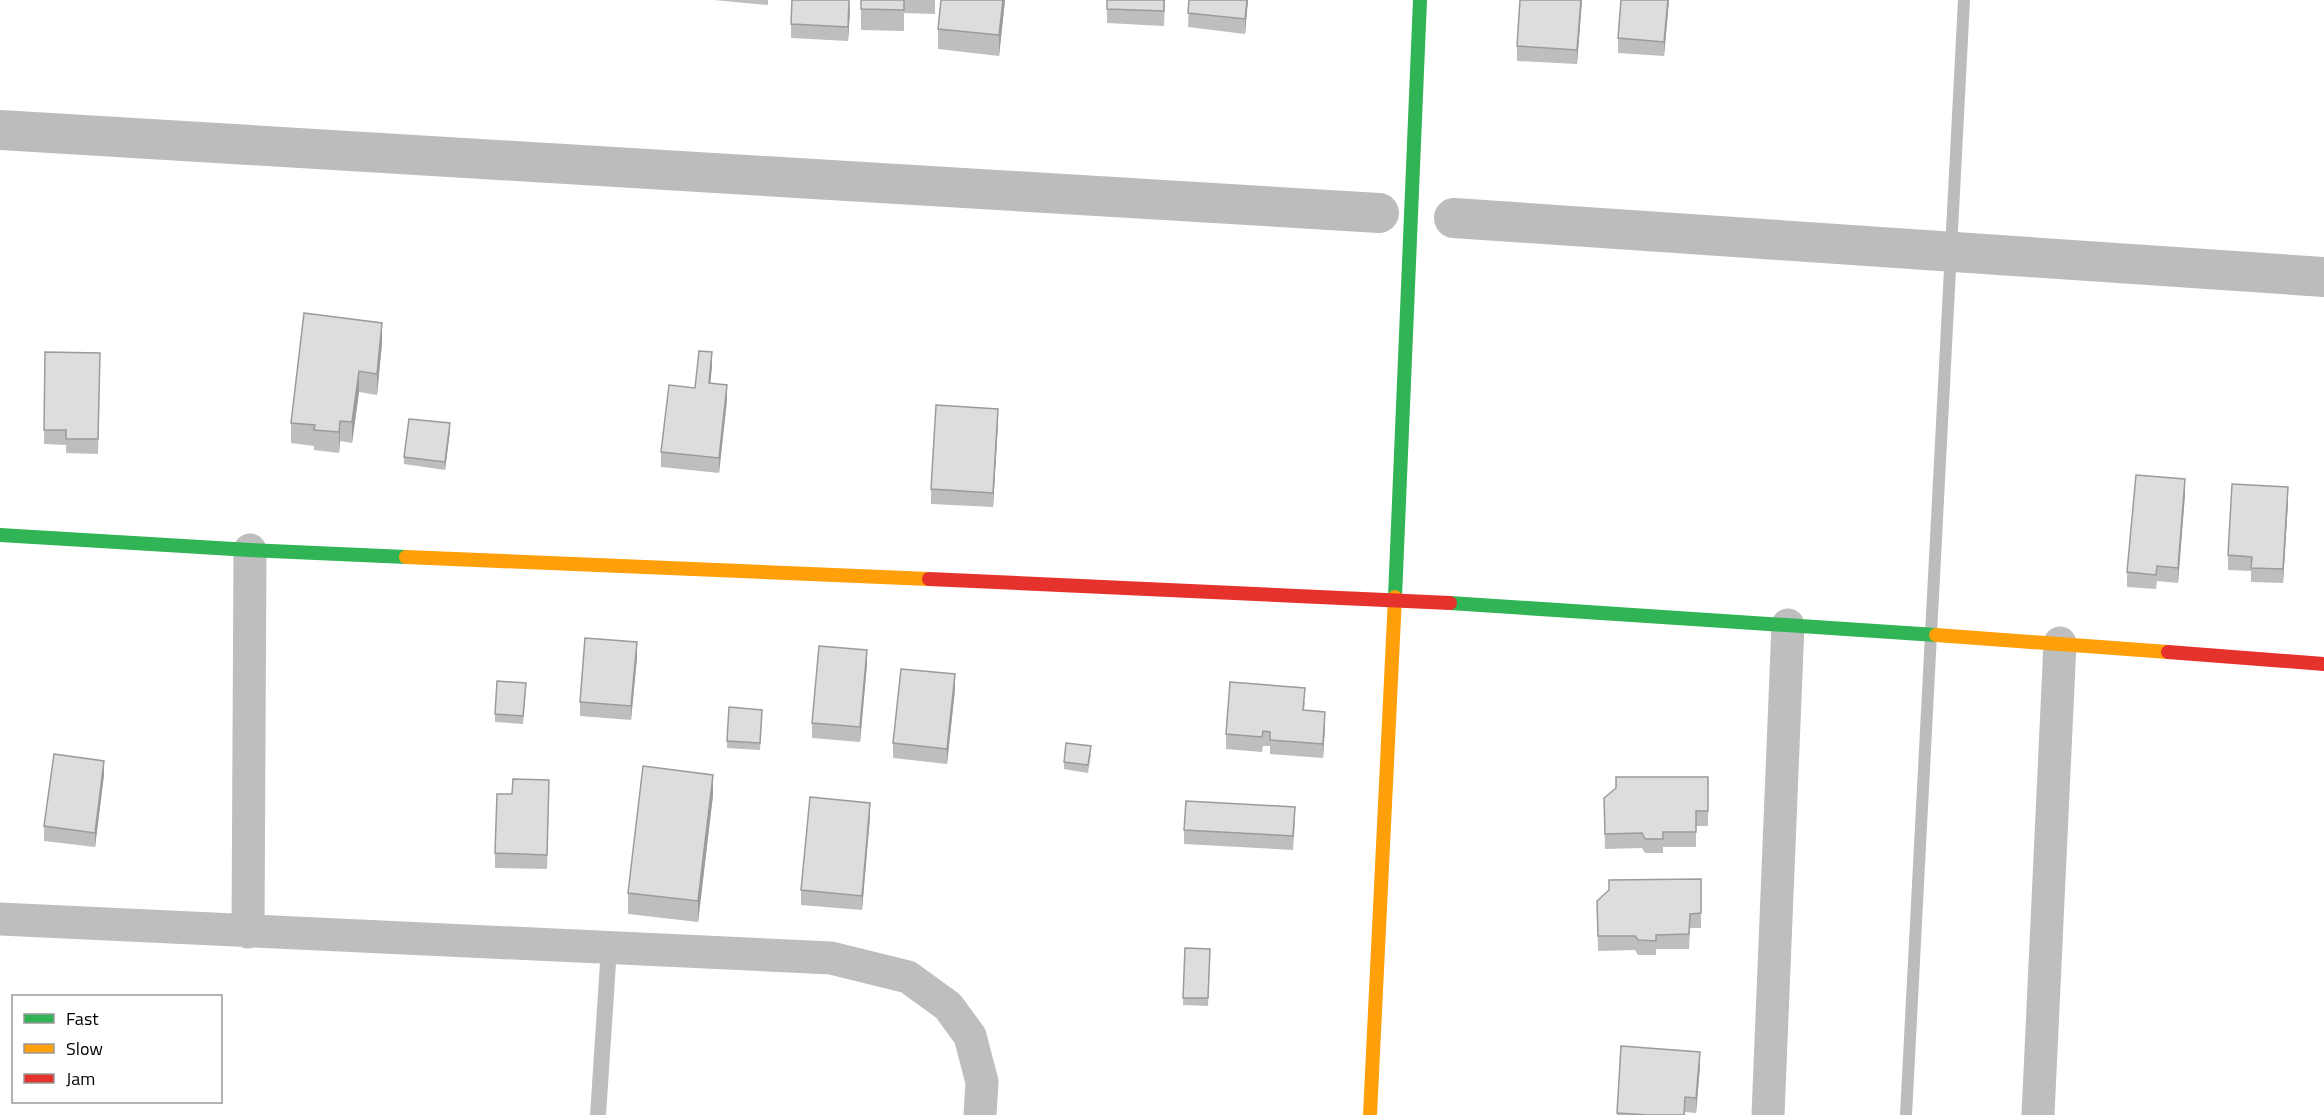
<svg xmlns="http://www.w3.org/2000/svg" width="2324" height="1115" font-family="'Titillium Web',sans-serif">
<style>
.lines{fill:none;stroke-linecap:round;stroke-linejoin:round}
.stream{stroke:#bcbcbc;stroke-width:12}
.canal{stroke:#bcbcbc;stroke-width:40}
.lane{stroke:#bebebe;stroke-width:16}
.street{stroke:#bebebe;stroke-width:33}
.fast{stroke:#30b455;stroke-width:14}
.slow{stroke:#ff9f0a;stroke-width:14}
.jam{stroke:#e5322d;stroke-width:14}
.wall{fill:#bebebe}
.shaded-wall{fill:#9b9b9b}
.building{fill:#ddd;stroke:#9b9b9b;stroke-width:1.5}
</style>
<rect width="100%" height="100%" fill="#fff"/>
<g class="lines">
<path class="stream" d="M1906 1115 1964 0"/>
<path class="canal" d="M0 130 1379 213
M1454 218 2324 277"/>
<path class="lane" d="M598 1115 609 948"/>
<path class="street" d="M0 919 831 958 908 977 948 1006 970 1036 982 1082 980 1115
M248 932 250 550
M1768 1115 1788 625
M2038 1115 2060 643"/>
<path class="fast" d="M0 535 250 550 406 557
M1395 597 1420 0
M1450 603 1936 635"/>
<path class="slow" d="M406 557 929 579
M1936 635 2168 652
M1370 1115 1395 597"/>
<path class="jam" d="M929 579 1450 603
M2168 652 2324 664"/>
</g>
<path class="wall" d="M714 0H768V5Z
M861 0H935V14L904 13V31L861 30Z
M1005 0 999 56 938 49V29Z
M1107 0H1165L1164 26 1107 23Z
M1189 0H1248L1245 34 1188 27Z
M1582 0 1577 64 1517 61V46Z
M1669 0 1664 56 1618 53V38Z
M850 10 848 41 791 38V24Z
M382 343 377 395 359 392 352 443 340 441 339 453 314 450V446L291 443V423Z
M45 352 100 353 98 454 66 453V445L44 444Z
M712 366 710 383 727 400 719 473 661 467V452L695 388Z
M998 423 993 507 931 504V489Z
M450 431 445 470 404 464V457Z
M2185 494 2178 583 2157 581 2156 589 2127 587V572Z
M2288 502 2283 583 2251 582V571L2228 570V555Z
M637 657 631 720 580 716V702Z
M867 664 860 742 812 738V723Z
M955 689 947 764 893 758V743Z
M526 690 523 724 495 722V714Z
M1305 702 1304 710 1325 726 1323 758 1270 754V746H1263L1262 752 1226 749V734Z
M762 717 760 750 727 748V741Z
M1091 754 1088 773 1064 769V762Z
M104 775 95 847 44 841V826Z
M1708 777V826H1696V847H1663V853H1645L1642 848 1605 849 1604 813Z
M549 794 547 869 495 868V853Z
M713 795 698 922 628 914V893Z
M870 817 862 910 801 905V890Z
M1295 822 1293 850 1184 844V830Z
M1701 879V928H1690L1689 949H1656V955H1638L1635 950 1598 951 1597 901Z
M1185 948 1210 949 1208 1006 1183 1005Z
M1621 1046 1700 1066 1696 1113 1685 1112V1115H1617Z"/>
<path class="shaded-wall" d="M850 0V10L848 41V27Z
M1003 0H1005L999 56V35Z
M1247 0H1248L1245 34V19Z
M1581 0H1582L1577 64V50Z
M1668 0H1669L1664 56V42Z
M382 323V343L377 395V374Z
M712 352V366L709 398V383Z
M359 371V392L352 443V422Z
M727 385V400L719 473V458Z
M998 409V423L993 507V493Z
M340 421V441L339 453V432Z
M450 423V431L445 470V462Z
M2185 479V494L2178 583V568Z
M2288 487V502L2283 583V569Z
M637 642V657L631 720V706Z
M867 650V664L860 742V727Z
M955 674V689L947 764V749Z
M1325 712V726L1323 758V744Z
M104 761V775L95 847V833Z
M713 775V795L698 922V901Z
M870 803V817L862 910V896Z
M1700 1052V1066L1696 1113V1098Z"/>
<path class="building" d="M792 0H849L848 27 791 24Z
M861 0H904V10L861 9Z
M941 0H1003L999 35 938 29Z
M1107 0H1164V11L1107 9Z
M1189 0H1247L1245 19 1188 13Z
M1520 0H1581L1577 50 1517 46Z
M1621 0H1668L1664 42 1618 38Z
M304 313 382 323 377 374 359 371 352 422 340 421 339 432 314 430 315 425 291 423Z
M699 351 712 352 709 383 727 385 719 458 661 452 669 385 695 388Z
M45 352 100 353 98 439H66V430H44Z
M936 405 998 409 993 493 931 489Z
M409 419 450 423 445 462 404 457Z
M2136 475 2185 479 2178 568 2157 566 2156 575 2127 572Z
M2232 484 2288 487 2283 569 2251 568 2252 557 2228 555Z
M585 638 637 642 631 706 580 702Z
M819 646 867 650 860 727 812 723Z
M901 669 955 674 947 749 893 743Z
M497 681 526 683 523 716 495 714Z
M1230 682 1305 688 1303 710 1325 712 1323 744 1270 740V732L1263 731 1262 737 1226 734Z
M729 707 762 710 760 743 727 741Z
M1066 743 1091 746 1088 765 1064 762Z
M54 754 104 761 95 833 44 826Z
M643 766 713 775 698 901 628 893Z
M1616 777H1708V811H1696V832H1663V839H1645L1642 833 1605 834 1604 798 1616 788Z
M513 779 549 780 547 855 495 853 497 794H512Z
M810 797 870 803 862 896 801 890Z
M1186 801 1295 807 1293 836 1184 830Z
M1701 879V913L1690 914 1689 934 1656 935V941L1638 940 1635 936H1598L1597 901 1609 890V880Z
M1185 948 1210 949 1208 998H1183Z
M1621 1046 1700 1052 1696 1098 1685 1097 1684 1115H1647L1617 1113Z"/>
<rect x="12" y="995" width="210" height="108" fill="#ffffff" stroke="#999999" stroke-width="1.5"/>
<rect x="24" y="1014" width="30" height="9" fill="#30b455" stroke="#999999" stroke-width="1.5"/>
<text x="66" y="1025" font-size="18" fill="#000000">Fast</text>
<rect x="24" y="1044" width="30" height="9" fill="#ff9f0a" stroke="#999999" stroke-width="1.5"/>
<text x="66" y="1055" font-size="18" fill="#000000">Slow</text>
<rect x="24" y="1074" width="30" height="9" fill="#e5322d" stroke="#999999" stroke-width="1.5"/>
<text x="66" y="1085" font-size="18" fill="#000000">Jam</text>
</svg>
